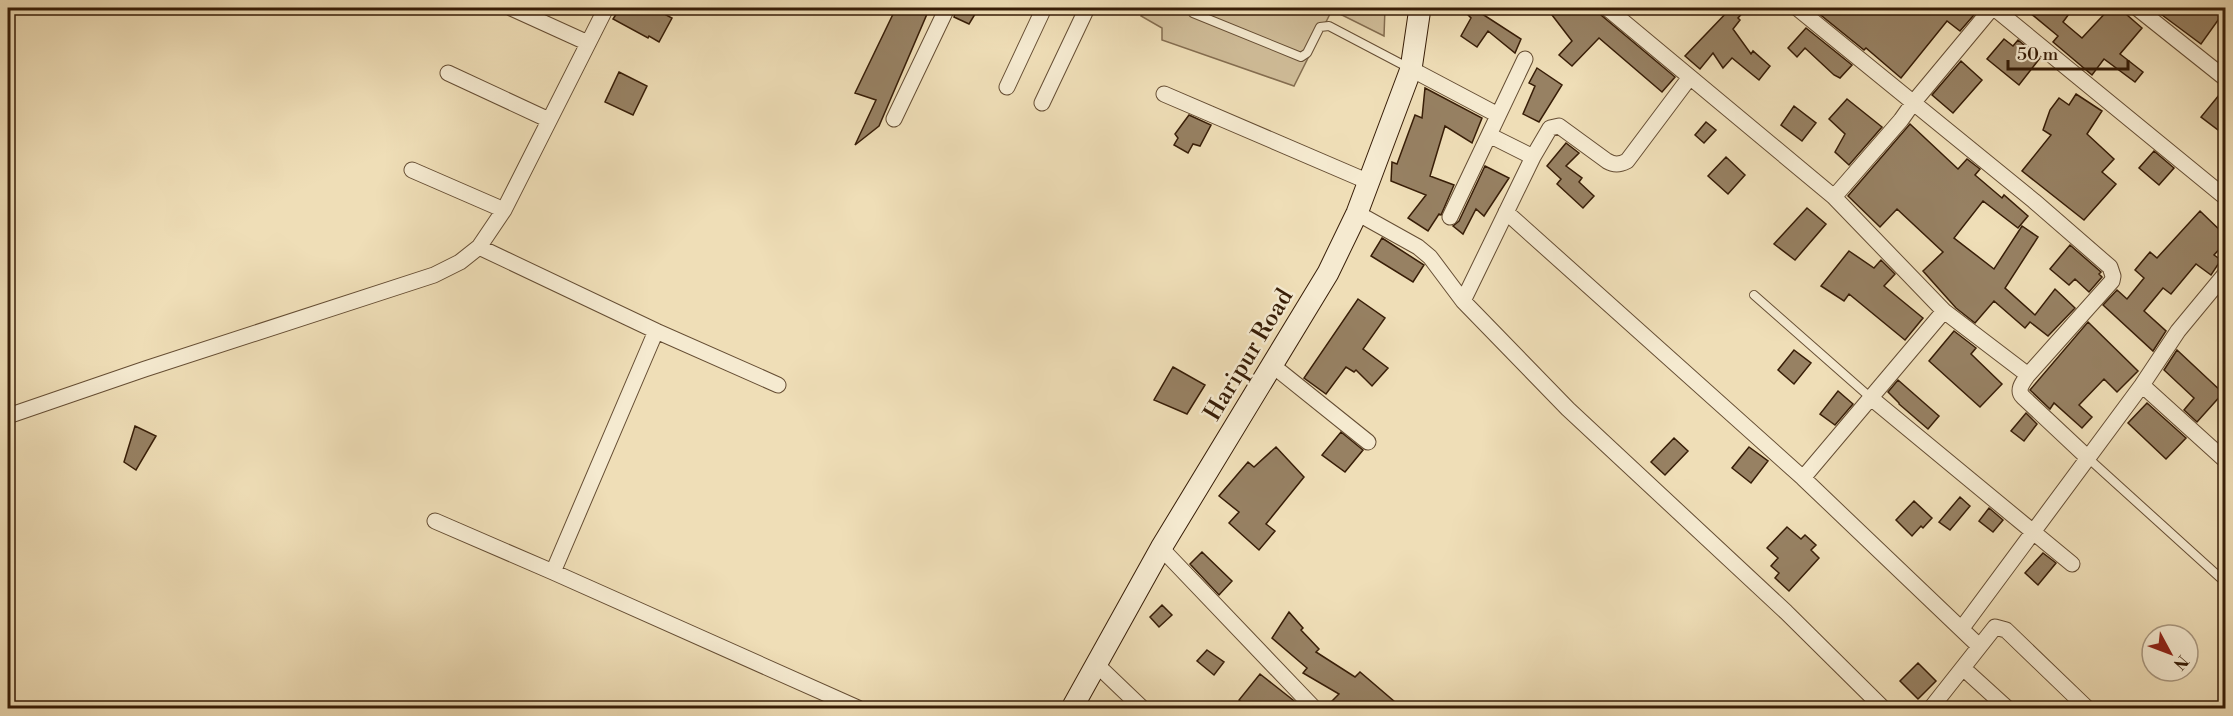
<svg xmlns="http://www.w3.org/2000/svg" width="2233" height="716" font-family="'Libre Bodoni',serif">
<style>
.green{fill:#d0bd99;stroke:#846d50;stroke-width:1.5}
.building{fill:#978163;stroke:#371d07;stroke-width:1.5}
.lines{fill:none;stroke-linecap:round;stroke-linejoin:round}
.lane-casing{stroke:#654d33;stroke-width:10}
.street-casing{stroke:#654d33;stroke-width:17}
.secondary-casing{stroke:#371d07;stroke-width:23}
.lane{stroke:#f5ead0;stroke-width:8}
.street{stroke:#f5ead0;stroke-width:15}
.secondary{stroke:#f5ead0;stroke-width:21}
.labels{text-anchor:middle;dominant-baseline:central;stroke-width:5;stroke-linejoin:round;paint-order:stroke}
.street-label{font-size:24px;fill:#371d07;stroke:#f5ead0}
</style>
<rect width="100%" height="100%" fill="#efdeb7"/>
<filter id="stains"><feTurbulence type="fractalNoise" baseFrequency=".00333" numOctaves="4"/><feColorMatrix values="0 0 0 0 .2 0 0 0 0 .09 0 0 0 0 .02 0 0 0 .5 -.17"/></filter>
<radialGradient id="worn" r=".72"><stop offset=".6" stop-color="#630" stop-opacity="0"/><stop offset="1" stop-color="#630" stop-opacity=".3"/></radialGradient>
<path class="green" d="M1146 8H1385L1384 36 1332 10 1294 86 1162 40V28L1141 16Z"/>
<path class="building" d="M620 8H653L672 18 659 42 649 36 648 38 613 19Z
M896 8H916L927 14 879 126 855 145 876 100 855 93Z
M957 8H964L977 11 969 24 954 17Z
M1473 8 1521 39 1515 53 1488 31 1477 47 1461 36 1471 18 1468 15Z
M1558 8H1597L1601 15 1675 77 1662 92 1599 38 1572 66 1559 55 1572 41 1552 15Z
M1731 8H1747L1738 18 1740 20 1733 29 1751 54 1753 51 1770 66 1759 80 1732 58 1723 68 1713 53 1700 69 1685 56Z
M1812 8H1980L1960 31 1947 21 1901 78 1866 48 1864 50Z
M2024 8H2061L2069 14 2063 22 2082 38 2110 8H2119L2142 28 2120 54 2143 72 2135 82 2104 59 2092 75 2053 42 2058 36Z
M2168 8H2226V9L2201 44 2162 15Z
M1806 28 1852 65 1840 78 1834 75 1805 48 1797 57 1788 48Z
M2004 39 2013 46 2018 40 2040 58 2019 85 1987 59Z
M1961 61 1982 80 1953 113 1932 95Z
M1537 68 1562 85 1539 122 1523 114 1535 86 1529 83Z
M619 72 647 86 633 115 605 102Z
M1425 88 1482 118 1472 143 1445 126 1430 176 1454 185 1441 215 1439 214 1428 231 1408 218 1426 195 1391 181 1392 162 1397 164 1415 115 1422 118Z
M2224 89H2226V136L2201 117Z
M2076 94 2102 111 2087 134 2114 159 2102 172 2116 184 2084 220 2022 171 2051 135 2043 130 2050 110 2059 98 2069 105Z
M1847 99 1882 127 1849 165 1835 152 1845 134 1829 119Z
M1794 106 1816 123 1802 141 1781 125Z
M1189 115 1211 125 1200 146 1193 144 1188 153 1174 145 1178 138 1175 134Z
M1706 122 1716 130 1704 143 1695 135Z
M1910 124 1958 169 1967 159 1980 169 1975 175 2002 198 2004 195 2028 216 2018 228 1983 201 1954 238 1994 269 2022 226 2038 237 2005 288 2035 315 2055 289 2075 308 2048 336 2030 322 2025 328 1994 301 1975 323 1956 308 1923 271 1943 252 1897 209 1880 227 1848 196Z
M1566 143 1579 153 1566 166 1582 178 1579 182 1594 196 1583 208 1557 184 1561 179 1547 166Z
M2154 151 2174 168 2159 185 2139 168Z
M1726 157 1745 175 1728 194 1708 176Z
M1485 166 1509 178 1484 216 1476 209 1463 234 1453 226 1459 221Z
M1807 208 1826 224 1795 260 1774 244Z
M2200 211 2226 236V242L2214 255 2221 260 2211 275 2196 264 2171 294 2163 288 2144 311 2166 331 2153 351 2103 305 2117 290 2127 299 2144 278 2135 270 2150 252 2157 258Z
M1382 238 1424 265 1413 282 1371 256Z
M2070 245 2101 272 2099 274 2102 277 2089 292 2075 279 2069 285 2050 269Z
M1849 251 1874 268 1881 260 1895 274 1884 286 1923 318 1905 340 1849 294 1844 301 1821 286Z
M1358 299 1385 318 1363 349 1388 368 1372 386 1356 370 1354 372 1346 367 1326 394 1304 378Z
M2088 322 2138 371 2117 392 2104 379 2079 405 2092 417 2082 428 2054 403 2050 409 2030 390Z
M1954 331 1976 348 1971 354 2002 384 1980 407 1929 361Z
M1794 350 1811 363 1794 384 1778 370Z
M2177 350 2223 393 2197 422 2184 410 2194 398 2164 370Z
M1173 367 1205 385 1187 414 1154 400Z
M1898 380 1939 416 1928 429 1899 404V403L1888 392Z
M1838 391 1853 404 1835 425 1820 414Z
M2147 403 2186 438 2166 459 2128 423Z
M2026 413 2037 424 2024 441 2011 431Z
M135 426 156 436 136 470 124 462Z
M1341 432 1363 450 1345 472 1322 455Z
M1674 438 1688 451 1665 475 1651 462Z
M1276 447 1304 477 1266 524 1275 531 1259 550 1229 523 1239 512 1219 496 1248 462 1254 467Z
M1749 447 1768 461 1751 483 1732 468Z
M1960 497 1970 506 1950 530 1939 522Z
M1914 501 1932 518 1923 528 1921 526 1912 536 1896 520Z
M1989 508 2003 520 1993 532 1979 521Z
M1787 527 1801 539 1805 535 1816 545 1811 550 1819 558 1789 591 1775 578 1779 573 1771 566 1778 558 1767 548Z
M1202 552 1232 581 1219 595 1190 564Z
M2043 553 2056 563 2038 585 2025 573Z
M1162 605 1172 615 1159 627 1150 617Z
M1289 612 1303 628 1301 630 1319 649 1316 652 1355 677 1360 672 1402 708H1337L1331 702 1339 694 1303 673 1307 668 1272 638Z
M1207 650 1224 662 1214 675 1197 661Z
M1918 663 1936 681 1918 699 1900 681Z
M1260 674 1293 700 1301 708H1250L1239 700Z"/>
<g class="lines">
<g class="lane-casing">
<path id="lane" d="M1193 13 1301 57 1307 53 1320 27 1329 26 1409 68
M1754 295 1871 398
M2088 458 2226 583"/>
</g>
<g class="street-casing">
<path id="street" d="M511 8 588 43
M1607 8 1834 197 1944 311 2028 375
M1797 8 2034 201 2110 267 2113 276 2112 281 2028 375C2023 382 2016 390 2023 397L2088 458
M1994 8 2226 198
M2137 8 2226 79
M1411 69 1498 115
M448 73 549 120
M1007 87 1044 8
M1164 94 1369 182
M1042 103 1087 8
M894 119 947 8
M1489 135 1533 157
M412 170 504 210
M1834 197 1901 120 1913 103 1992 8
M1506 212 1803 478 1979 646
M1357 213 1418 247 1430 257 1463 301 1568 409 1786 612 1883 708
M1450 217 1525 59
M479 247 656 331 778 385
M1463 301 1533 157 1550 128 1559 126 1607 161C1614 165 1619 165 1627 161L1690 77
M1272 365 1368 442
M2142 385 2226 461
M1871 398 2072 564
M8 416 145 369 434 275 460 262 479 247 504 210 606 8
M1803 478 1944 311
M435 521 553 572 858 708
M1161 548 1314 708
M553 572 656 331
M1962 628 2142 385 2178 331 2226 273
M1096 664 1142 708
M1963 668 2007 708
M1931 708 1995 627 2006 630 2087 708"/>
</g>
<g class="secondary-casing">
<path id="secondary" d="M1072 708 1161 548 1328 273 1357 213 1411 69 1420 8"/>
</g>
<use href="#lane" class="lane"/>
<use href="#street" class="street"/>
<use href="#secondary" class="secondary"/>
</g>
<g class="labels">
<g class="street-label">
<text transform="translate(1249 355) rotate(-59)">Haripur Road</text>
</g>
</g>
<rect width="2233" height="716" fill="none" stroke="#efdeb7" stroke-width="30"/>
<rect x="9" y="9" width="2215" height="698" fill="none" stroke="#371d07" stroke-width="3"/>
<rect x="15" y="15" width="2203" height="686" fill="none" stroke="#371d07" stroke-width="1.5"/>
<g transform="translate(2170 653) rotate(131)"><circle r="28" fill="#f5ead0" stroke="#a99880" stroke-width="1.5"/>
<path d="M0-4.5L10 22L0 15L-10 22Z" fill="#8f2418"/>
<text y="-9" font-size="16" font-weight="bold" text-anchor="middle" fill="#371d07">N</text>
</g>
<path d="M2008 60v9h120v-9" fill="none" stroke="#371d07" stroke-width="3"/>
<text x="2017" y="60" font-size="18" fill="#371d07" stroke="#f5ead0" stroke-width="4.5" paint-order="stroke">50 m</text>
<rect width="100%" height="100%" filter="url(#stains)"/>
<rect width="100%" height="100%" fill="url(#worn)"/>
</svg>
